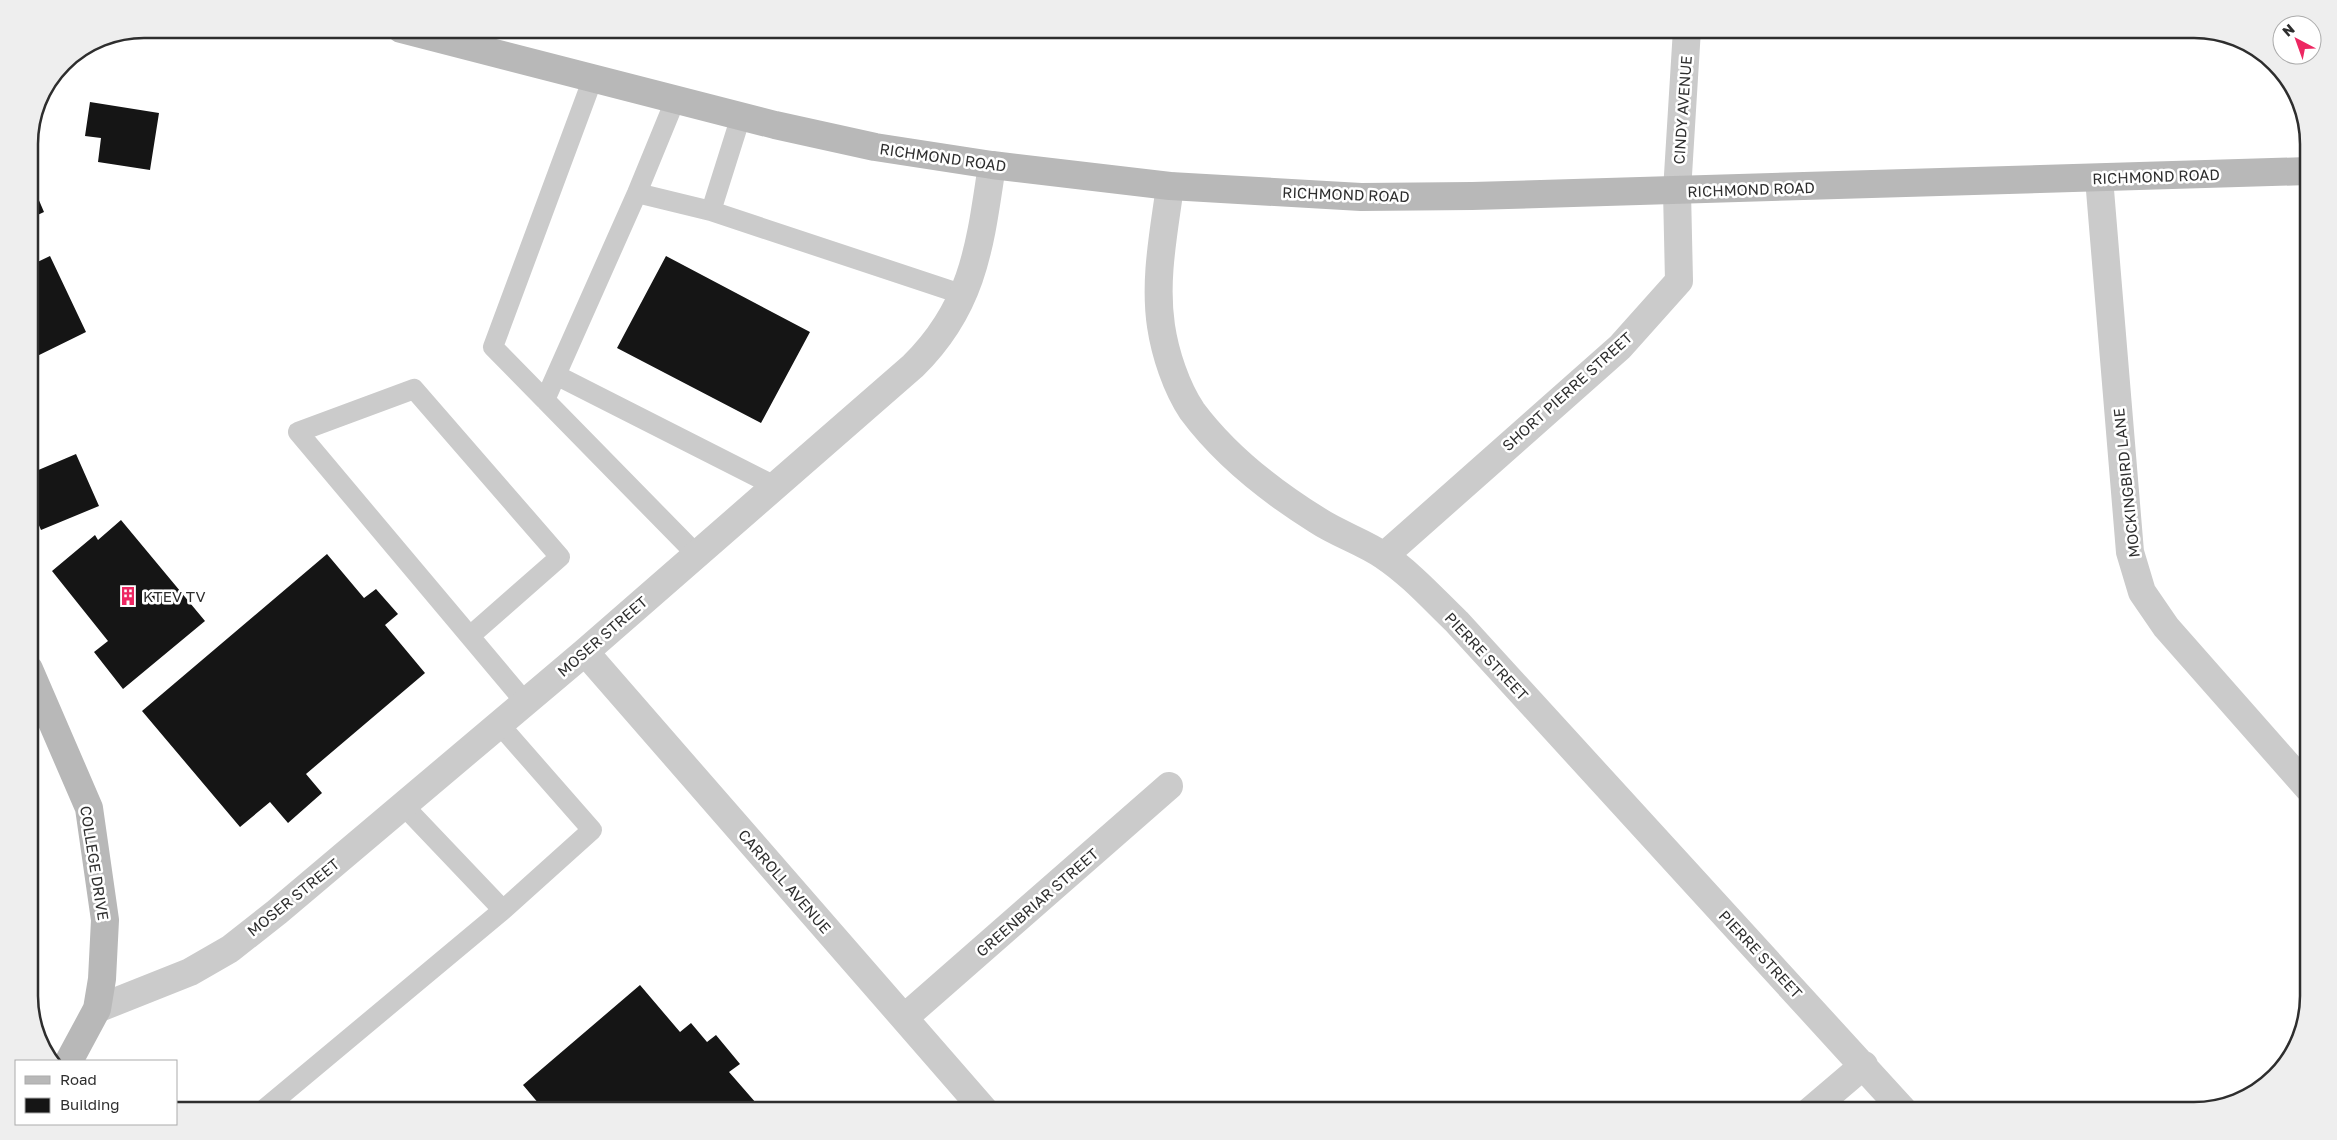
<svg xmlns="http://www.w3.org/2000/svg" width="2337" height="1140" font-family="'Golos Text',sans-serif">
<style>
.building{fill:#151515}
.lines{fill:none;stroke-linecap:round;stroke-linejoin:round}
.lane{stroke:#cbcbcb;stroke-width:20}
.street{stroke:#cbcbcb;stroke-width:28}
.secondary{stroke:#b8b8b8;stroke-width:28}
.labels{text-anchor:middle;dominant-baseline:central;stroke-width:5;stroke-linejoin:round;paint-order:stroke}
.street-label{font-size:15px;fill:#2e2e2e;stroke:#fff}
.poi-label{font-size:15px;fill:#2e2e2e;stroke:#fff;text-anchor:start}
.rim{fill:none;stroke:#2e2e2e;stroke-width:2.5}
</style>
<rect width="100%" height="100%" fill="#fff"/>
<path class="building" d="M90 102 159 113 150 170 98 162 101 138 85 136Z
M29 177 44 212 29 219Z
M50 256 86 332 29 360V266Z
M666 256 810 332 761 423 617 348Z
M76 454 99 506 41 530 29 502V474Z
M121 520 205 621 123 689 94 652 108 641 52 571 95 535 98 540Z
M327 554 364 598 376 589 398 614 385 625 425 673 306 774 322 793 288 823 270 802 240 827 142 711Z
M640 985 680 1032 691 1023 707 1042 716 1035 740 1064 729 1072 763 1111 772 1102 780 1111H545L523 1085Z"/>
<g class="lines">
<path class="lane" d="M593 78 493 347 697 555
M741 116 711 211 964 295
M637 193 711 211
M556 375 775 486
M545 400 637 193 676 98
M470 636 560 557 414 389 298 432 525 702
M403 805 503 910 592 830 499 724
M262 1111 503 910"/>
<path class="street" d="M2099 178 2130 552 2142 592 2166 627 2308 788
M1170 186C1164 232 1154 279 1161 326 1165 353 1176 387 1192 411 1224 454 1272 492 1317 520 1338 534 1364 542 1384 556 1411 574 1434 600 1457 622L1904 1111
M1384 556 1620 347 1679 281 1677 191 1687 29
M585 652 985 1111
M97 1009 190 972 230 949 277 912 585 652 913 366C974 306 980 245 992 165
M904 1018 1169 786
M1810 1111 1864 1065"/>
<path class="secondary" d="M401 29 775 125 875 147 992 165 1170 186 1361 197 1472 196 2308 171
M29 669 89 808 105 920 102 979 97 1009 69 1061"/>
</g>
<defs>
<g id="building-bare" transform="scale(1.5)"><path d="M-4-6H4V6H1V3H-1V6H-4ZM-2.5-4.3h1.7v1.8h-1.7ZM.8-4.3h1.7v1.8H.8ZM-2.5-1h1.7V.8h-1.7ZM.8-1h1.7V.8H.8Z" fill="#ed2762" stroke="#fff" stroke-width="2.5" paint-order="stroke"/></g>
</defs>
<g fill-rule="evenodd">
<use href="#building-bare" x="128" y="596"/>
</g>
<g class="labels">
<g class="street-label">
<text transform="translate(1682 110) rotate(-86)">CINDY AVENUE</text>
<text transform="translate(943 157) rotate(8)">RICHMOND ROAD</text>
<text transform="translate(2156 176) rotate(-2)">RICHMOND ROAD</text>
<text transform="translate(1751 189) rotate(-2)">RICHMOND ROAD</text>
<text transform="translate(1346 194) rotate(2)">RICHMOND ROAD</text>
<text transform="translate(1567 391) rotate(-42)">SHORT PIERRE STREET</text>
<text transform="translate(2126 483) rotate(-96)">MOCKINGBIRD LANE</text>
<text transform="translate(602 636) rotate(-41)">MOSER STREET</text>
<text transform="translate(1487 656) rotate(47)">PIERRE STREET</text>
<text transform="translate(95 863) rotate(81)">COLLEGE DRIVE</text>
<text transform="translate(785 881) rotate(49)">CARROLL AVENUE</text>
<text transform="translate(293 897) rotate(-39)">MOSER STREET</text>
<text transform="translate(1037 902) rotate(-41)">GREENBRIAR STREET</text>
<text transform="translate(1761 954) rotate(47)">PIERRE STREET</text>
</g>
<g class="poi-label">
<text x="143" y="596">KTEV TV</text>
</g>
</g>
<path d="M0 0H2337V1140H0ZM144 38H2194A106 106 0 0 1 2300 144V996A106 106 0 0 1 2194 1102H144A106 106 0 0 1 38 996V144A106 106 0 0 1 144 38Z" fill="#eee" fill-rule="evenodd"/>
<path class="rim" d="M144 38H2194A106 106 0 0 1 2300 144V996A106 106 0 0 1 2194 1102H144A106 106 0 0 1 38 996V144A106 106 0 0 1 144 38Z"/>
<rect x="15" y="1060" width="162" height="65" fill="#ffffff" stroke="#ababab"/>
<rect x="25" y="1076" width="25" height="8" fill="#b8b8b8" stroke="#ababab"/>
<text x="60" y="1085" font-size="15" fill="#2e2e2e">Road</text>
<rect x="25" y="1098" width="25" height="15" fill="#151515" stroke="#ababab"/>
<text x="60" y="1110" font-size="15" fill="#2e2e2e">Building</text>
<g transform="translate(2297 40) rotate(319)"><circle r="24" fill="#ffffff" stroke="#ababab"/>
<path d="M0-4L9 19L0 12L-9 19Z" fill="#ed2762"/>
<text y="-8" font-size="14" font-weight="bold" text-anchor="middle" fill="#2e2e2e">N</text>
</g>
</svg>
